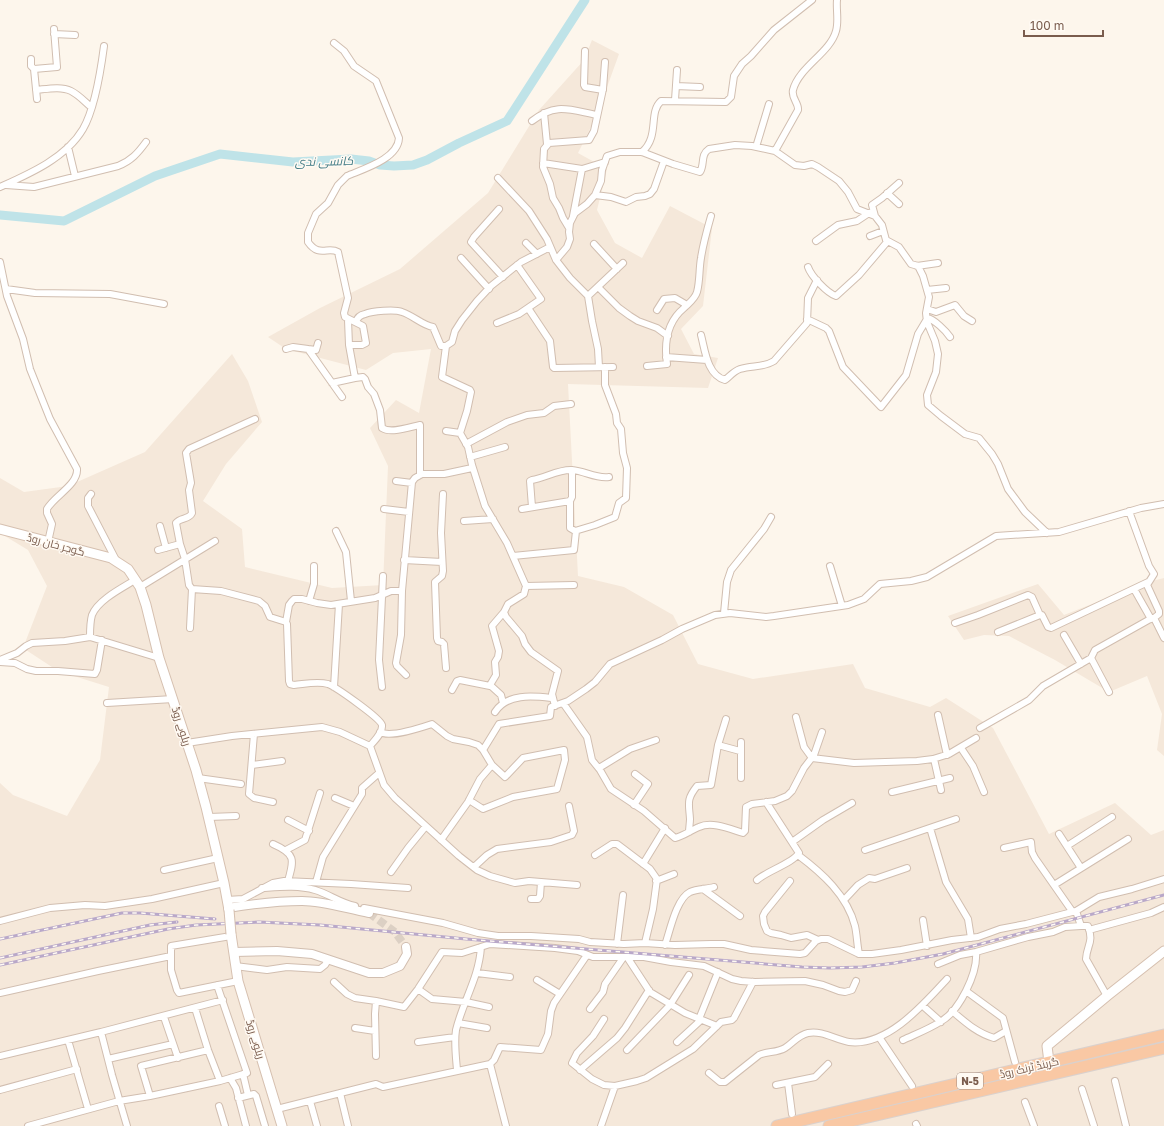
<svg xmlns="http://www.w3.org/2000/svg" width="1164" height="1126" font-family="'Golos Text',Cairo,sans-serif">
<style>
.residential{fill:#f5e8da}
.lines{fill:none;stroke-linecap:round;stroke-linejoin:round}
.river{stroke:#bfe3e8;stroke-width:9}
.tertiary-tunnel{stroke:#dcd0c4;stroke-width:8;stroke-dasharray:8 4;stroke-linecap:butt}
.minor-casing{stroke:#d1beb0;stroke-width:8}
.tertiary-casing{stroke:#d1beb0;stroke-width:10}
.secondary-casing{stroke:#d6c0b0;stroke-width:11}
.trunk-casing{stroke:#dad1cd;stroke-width:13}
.minor{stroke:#fff;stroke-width:6}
.tertiary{stroke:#fff;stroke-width:8}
.secondary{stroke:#fff;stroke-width:9}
.trunk{stroke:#f9c8a4;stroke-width:11}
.rail-casing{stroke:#b9a8c9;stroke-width:3}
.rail{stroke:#fffaf3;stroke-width:1.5;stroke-dasharray:4.5;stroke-linecap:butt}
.secondary-bridge-casing{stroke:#d6c0b0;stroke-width:11;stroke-linecap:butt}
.secondary-bridge{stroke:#fff;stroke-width:9}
.labels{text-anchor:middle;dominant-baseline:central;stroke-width:3;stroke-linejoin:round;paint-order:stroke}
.shield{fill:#fffaf3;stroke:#a28b7f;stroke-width:1}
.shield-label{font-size:10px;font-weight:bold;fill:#7a5c4d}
.street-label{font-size:11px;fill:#7a5c4d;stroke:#fffaf3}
.water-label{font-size:12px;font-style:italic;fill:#437c86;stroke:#fffaf3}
</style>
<rect width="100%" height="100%" fill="#fdf6ec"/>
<path class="residential" d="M592 40 619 54 597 115 578 153 607 169 597 210 615 243 642 258 670 206 712 228 703 306 681 329 694 354 718 358 708 388 568 384 578 576 624 587 673 615 698 664 753 679 853 664 865 688 930 707 946 698 993 728 1049 834 1115 803 1151 835 1164 830V1126H0V783L13 795 67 816 100 760 109 687 58 671 23 648 47 586 28 550 0 533V478L24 492 68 486 145 452 232 354 248 381 262 422 226 464 203 501 242 529 245 567 332 588 383 585 388 466 370 428 396 400 419 413 431 349 393 353 366 370 286 349 268 337 320 308 400 269 488 193 539 110 584 60Z
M1164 578V756L1157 750 1162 714 1147 676 1109 692 1055 660 1009 636 984 635 964 640 948 616 1038 584 1064 615 1148 582Z"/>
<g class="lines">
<path class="river" d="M0 215 64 221 155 176 220 154 293 162 351 159 369 161 380 165 394 166 413 165 427 160 459 143 507 121 585 0"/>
<path class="tertiary-tunnel" d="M369 913 395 932 406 947"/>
<g class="minor-casing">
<path id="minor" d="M54 34 75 35
M334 43 344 51 354 66 376 81 399 138C398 159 363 169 347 176L338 185 328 203 316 214 308 233V242C319 258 328 246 338 252L348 298 344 313 345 317 363 326 366 343 362 345H349
M585 51 584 85 585 87 603 90
M31 59V66L34 69 37 99
M34 69 57 67 54 29
M676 86 700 87
M36 90C47 89 61 86 71 91 79 95 85 102 91 107
M675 100 677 70
M544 113 547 144
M532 121C556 102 570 110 597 115
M68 147 75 176
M756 147 769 104
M775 151 798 110C799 103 791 98 793 90 799 67 830 53 836 31 839 21 836 10 837 0
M642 152C660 136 648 113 661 101L726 102 731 97 734 76 742 64 751 56 774 30 812 0
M543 163 582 169 605 162
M498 178 529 211 547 239 556 260 570 278 588 296 592 321 598 349 599 367
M6 185 34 187 118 166C131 161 138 153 146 142
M0 187C29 174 66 158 83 129 94 110 101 69 104 46
M887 193 899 204
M595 195 611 197 626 202 636 197 645 196 650 194 654 189 664 161
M499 209 474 237 471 242 503 277
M573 216 582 169
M875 216 872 205 882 198 899 183
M569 228 563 218 559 208 553 198 550 184 543 167 544 149 549 143 589 140 594 131 603 89 605 62
M870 236 883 231
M816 241 838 225 857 221 869 213
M526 243 537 254
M594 244 617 269
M550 247 521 262 491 286 477 301 462 320 455 331 452 342 446 346 442 377 470 390 471 392 467 411 460 433 468 447 472 465 485 506 507 543 526 586 524 594 508 604 504 612 506 617 522 636 525 644 531 652 558 671 552 694 555 706
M461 258 489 289
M556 260 567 247 570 239 569 232 570 223 575 213 587 204 595 195 601 181 602 170 607 156 620 152H642L673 164 700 172C705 164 700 155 709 149L735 145 752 146 775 151 795 165 804 166 812 164 818 167 839 181 848 192 857 209 875 216 882 225 886 240 899 247 911 264 918 266 923 276 929 297 926 313 927 322 935 341 938 354 936 372 927 395 928 405 941 416 965 434 979 438 992 454 998 464 1008 489 1025 512 1047 533
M0 262 7 296 23 339 30 369 50 419 77 469C78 485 54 496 47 509V513L52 524 48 542
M917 266 938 263
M808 267C811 276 827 293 836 296L859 275 887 242
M598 287 619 308 630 316 638 321 657 328 668 336
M6 289 35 293 110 294 164 304
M927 290 946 288
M588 296 623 263
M528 308 550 341 553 367 554 368 613 367
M927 309 936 312 955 305 964 316 972 321
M657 310 664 299 675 298 687 305
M927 318C934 319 946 331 950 337
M807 319 826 328 829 331 843 367 881 407 906 375 918 334 927 319
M348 320 349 345 355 378 363 377 365 379 368 387 374 394 380 410 382 428C391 434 410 427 420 425V475
M356 322C357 318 360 315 365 314 372 311 395 309 402 312 414 316 422 325 433 327L441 346H446
M497 323 519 314 541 299 517 265
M701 335C705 350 707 375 725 380 730 376 734 371 740 369 752 365 763 368 774 361L807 323 808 298 817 280
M286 349 293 347 308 349 342 397
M308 349 316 350 318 343
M666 357 707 360
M647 366 667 364C664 343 667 322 684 308 689 303 695 299 697 292 700 281 699 269 701 258 703 244 707 230 711 216
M332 383 355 378
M446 431 460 433
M466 444 507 422 527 415 544 413 554 406 571 404
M470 457 505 447
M396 481 412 483
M91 494 88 498V506L116 560
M443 494 441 533 443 571 442 576 435 582 437 638 438 641 442 642 444 644 446 668
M570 501 572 497V470
M532 507 530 481 532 480C545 478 559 469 572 470 585 471 596 479 609 477
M384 509 409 512
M522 509 570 501V528L575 531 595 525 615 517 619 503 626 498 627 468 623 453 621 429 617 423 616 414 605 385V367
M1129 511 1149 566 1154 574 1147 585 1159 611V614L1154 618
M464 521 493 519
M160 526 166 548
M336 531 346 552 351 601
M158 550 180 544
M513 556 574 550 576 531
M404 560 442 562
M830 566 842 606
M526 586 574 585
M140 587 215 541
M192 589 221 591 259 601 265 606 270 617 286 622 287 624 289 681 290 684 294 685C305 684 317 681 328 684 336 687 380 718 382 725 383 733 374 741 370 746
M1134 589 1151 619
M309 601 314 584V566
M724 613 727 582 731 570 764 529 771 517
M286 622 289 605 292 601 294 599H302L317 603 331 605 375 598 391 591H402
M955 623 978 615 1028 595 1032 597 1040 615
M190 628 192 589 189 585 185 559 180 544 176 523C180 517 189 520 192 513L189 490 191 483 186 453 189 449 255 419
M998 632 1040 615H1042L1048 627 1051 628 1148 582
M1064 635 1081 664
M90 637C90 629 90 622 92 615 98 600 122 588 135 580
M1091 658 1109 692
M0 660 17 653 26 646 32 643 65 641 90 637 159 658
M0 662 15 663 27 669 36 671H58L95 674 97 670 102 640
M406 675 397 666 396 663 401 635 402 591 412 482 415 478 422 474H444L472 468
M334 687 339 604
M382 687 379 660 383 576
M452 690 457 681 460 680 490 686
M107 703 173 699
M503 703 501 695 490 685 496 675 495 662 498 657 499 651 492 626 504 612
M563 703 587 737 592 760 600 770 611 789 644 811 675 838C684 836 691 830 699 827 712 821 730 829 743 833L745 831 746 807 752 804 775 801 787 796 792 791 804 768 814 755 822 732
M495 712C507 693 533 696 552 698
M938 715 947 755
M796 717 804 747 812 758 854 763 917 761 933 759 949 754 976 738
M980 728 1029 700 1043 686 1091 658 1095 650 1152 618H1154L1164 638
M380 732C390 738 420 728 432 724L447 736 453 739 469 742 478 745 483 750 492 765 505 777 523 758 564 750 565 760 557 789 513 797 483 809 469 800
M254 734 249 794 254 798 273 802
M187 743 232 736 322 727 340 732 370 746 384 785 395 798 459 856 477 870 490 876 515 883 529 881 577 885
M718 745 740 751
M961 748 973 766 984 792
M483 750 499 724 550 716 551 707 568 701 586 689 595 682 610 664 662 640 682 629 715 615 730 613 766 617 774 616 848 605 864 599 880 584 911 581 927 577 996 536 1059 532 1141 508 1164 504
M934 759 941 790
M252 765 282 761
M599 768 630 749 656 740
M198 778 241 784
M741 778V742
M892 792 950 778
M335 798 354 806
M634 805 648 784 635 774
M209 817 236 816
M288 820 309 831
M930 828 946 882 968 919 971 938
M689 832C689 828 690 823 690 819 689 803 686 800 697 786L711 785 718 745 726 719
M1059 834 1081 868
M441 840 468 802 480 779 492 765
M792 842 823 820 852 803
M273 844C296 854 294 860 288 881
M1067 846 1112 817
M1004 848 1031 842 1032 852 1035 858 1072 911
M286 850 305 840 320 793
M865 850 956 819
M595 855 612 844H617L650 869 657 879 653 909 645 943
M798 855C822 873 847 895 855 926 857 935 857 944 859 954
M643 864 665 828
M474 867 487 855 497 849 551 842 572 835 574 831 569 806
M164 870 218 858
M391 872 408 848 426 826
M757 880C767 871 793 863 799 853L766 802
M656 881 674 874
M790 881 765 912 763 916 764 924 767 931 771 933 781 935 791 938 807 935 818 940
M316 882 323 857 362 794V788L379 773
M1054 885 1128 839
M262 888C279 887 298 885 315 890 329 894 340 903 355 906
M703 889 740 916
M531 899H538L540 896 541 882
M227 900 243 899 273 883 284 881 351 884 408 888
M844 900 858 885 869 878 875 879 907 868
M364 908 443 923 478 933 498 936H531L579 939 590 942 624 944 645 943 675 945 711 944H724L751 950 800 954 805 953 816 941 821 939H828L859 954H872L901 950 952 940 978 937 1000 929 1026 924 1076 911
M923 920 927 946
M0 921 50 908 85 905 105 906 152 899 224 883
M1089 930 1151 913 1164 907
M617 944 623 895
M665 945C670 931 676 899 690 892 697 889 707 889 714 887
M171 956V970L177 990 179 993 238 981
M627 957 650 992 685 1013 717 1026
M938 964 960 955 976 952 1028 937 1053 932 1065 927 1081 926
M235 966 267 970 287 967 320 969 325 965 328 960
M477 973 510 977
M537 980 560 994
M334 982 347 994 355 998 376 1001 404 1007 418 989 442 952 462 953 490 944 555 948 578 951 593 957H644L671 962 704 966 732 979 741 981 755 982 805 981 823 985 839 991 845 992 852 990 856 981
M418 989 432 999 466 1002 489 1007
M966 991 1003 1018 1015 1062
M0 993 98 971 171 956V946L231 936
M1107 996 1086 959C1087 944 1094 943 1088 926H1081L1076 911 1099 897 1132 889 1164 879
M376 1001 375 1014 376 1056
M923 1006 941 1022
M195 1008 208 1050 220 1081
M590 1009 603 992 605 984 623 958
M952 1011C965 1022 977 1033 994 1038L1006 1031
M164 1017 178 1058
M604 1019 593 1036 577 1053 572 1063 592 1079 604 1085 615 1086 637 1081 646 1078 693 1049 721 1022 732 1020 734 1018 753 982
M699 1019 718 972
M458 1023 487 1028
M355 1028 375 1031
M101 1032 223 1000
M879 1037 912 1086
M68 1040 88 1109
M903 1040C916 1034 929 1029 940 1022 959 1012 978 973 976 952
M418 1042 455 1037
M677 1042 701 1020
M627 1050 670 1005 689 975
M0 1056 101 1032 112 1075 127 1126
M108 1059 173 1044
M490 1064 494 1060 500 1047 541 1050 548 1034 551 1011 554 1003 587 955
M457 1070C456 1057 454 1043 456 1030 463 1001 479 978 481 947
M580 1070 617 1038 625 1028 649 990
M709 1073 720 1082H725L759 1055C767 1051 777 1053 785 1048 793 1043 798 1035 808 1033 822 1030 836 1040 849 1042 887 1047 924 1004 947 979
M243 1074 248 1095
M230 1078 236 1088 246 1126
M1115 1081 1126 1126
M788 1083 792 1114
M776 1085 815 1077 828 1064
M1082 1089 1094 1126
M0 1090 77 1069
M340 1093 348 1126
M150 1096 141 1066 208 1050
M238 1098 254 1094 256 1096 265 1126
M310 1101 317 1126
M1025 1102 1034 1126
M219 1106 225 1126
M277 1109 376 1084 383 1087 490 1064 506 1126
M916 1124 917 1126
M28 1126 119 1101 150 1096 220 1081 247 1073 217 985
M601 1126 615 1086"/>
</g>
<g class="tertiary-casing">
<path id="tertiary" d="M228 908C253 904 278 901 302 901 324 901 347 909 369 913
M234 952 277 951 312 954 369 973H383L400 966 407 954 406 947"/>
</g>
<g class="secondary-casing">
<path id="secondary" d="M0 529 111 558 128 569 140 587 146 605 159 658 196 770 206 807 224 883 229 910
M231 934 238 981 282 1126
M1049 1062 1047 1046 1107 996 1164 951"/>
</g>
<g class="trunk-casing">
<path id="trunk" d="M777 1126 1164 1035
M829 1126 1164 1048"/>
</g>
<use href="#minor" class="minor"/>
<use href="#tertiary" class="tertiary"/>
<use href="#secondary" class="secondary"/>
<use href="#trunk" class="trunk"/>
<g class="rail-casing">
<path id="rail" d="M0 939 122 913H140L215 919
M0 958 150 925 177 922
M0 965 168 929 196 925 259 922 320 925 466 939 802 967 830 968 862 967 895 963 943 954 1164 895"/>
</g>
<use href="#rail" class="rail"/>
<g class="secondary-bridge-casing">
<path id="secondary-bridge" d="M229 910 231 934"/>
</g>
<use href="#secondary-bridge" class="secondary-bridge"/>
</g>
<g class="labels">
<rect class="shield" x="957" y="1073" width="26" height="16" rx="3"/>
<g class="shield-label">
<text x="970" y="1081">N-5</text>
</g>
<g class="street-label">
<text transform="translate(56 544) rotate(15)">گوجر خان روڈ</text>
<text transform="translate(182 726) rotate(72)">ریلوے روڈ</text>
<text transform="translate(256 1039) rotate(73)">ریلوے روڈ</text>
<text transform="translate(1029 1067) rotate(-13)">گرینڈ ٹرنک روڈ</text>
</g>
<g class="water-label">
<text transform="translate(324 161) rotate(-1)">کانسی ندی</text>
</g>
</g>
<path d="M1024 30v6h79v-6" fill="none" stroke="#7a5c4d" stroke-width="2"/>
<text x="1030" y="30" font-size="12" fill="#7a5c4d" stroke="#fffaf3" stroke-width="3" paint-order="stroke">100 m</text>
</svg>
